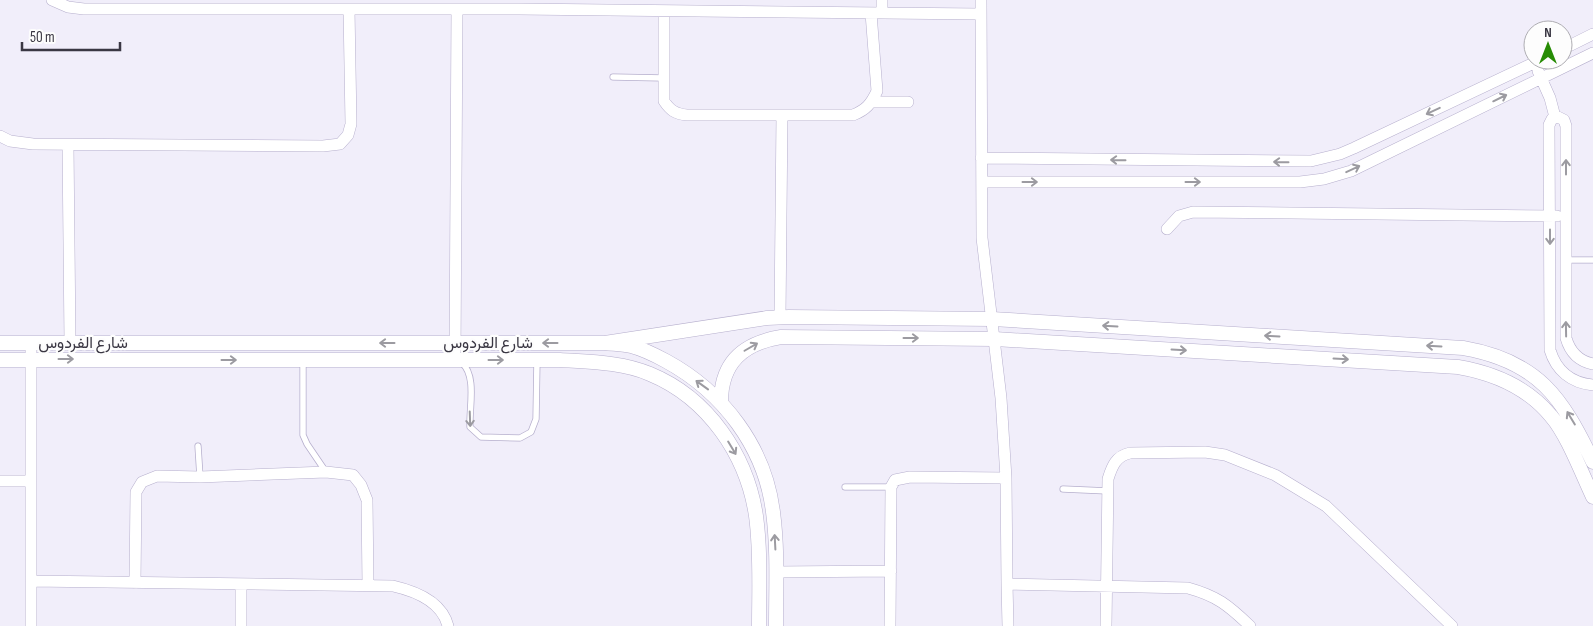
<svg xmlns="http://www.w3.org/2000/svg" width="1593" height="626" font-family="'Sofia Sans Condensed',Vazirmatn,sans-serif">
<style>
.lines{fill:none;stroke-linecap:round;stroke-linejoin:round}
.service-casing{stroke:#b6afcd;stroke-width:7}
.minor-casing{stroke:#b6afcd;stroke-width:12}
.tertiary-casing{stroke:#b6afcd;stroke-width:15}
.service{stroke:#fff;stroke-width:5.5}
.minor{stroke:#fff;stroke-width:11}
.tertiary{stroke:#fff;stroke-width:14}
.oneway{stroke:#9c9ba1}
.labels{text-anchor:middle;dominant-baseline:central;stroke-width:4.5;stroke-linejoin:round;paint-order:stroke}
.street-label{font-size:16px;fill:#3a3743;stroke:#fdfdfd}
</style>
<rect width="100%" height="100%" fill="#f1eefa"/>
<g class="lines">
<g class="service-casing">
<path id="service" d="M613 77 663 78
M1566 260H1593
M303 361V435L307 444 326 472
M462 363C477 376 469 408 470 427L481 437 520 438 531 432 536 419 537 360
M198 446 200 477
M845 487H891
M1063 489 1108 491"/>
</g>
<g class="minor-casing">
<path id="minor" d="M52 0 68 7 84 9H519L980 14
M882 0V13
M981 0 982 238 1001 398 1006 478 1007 584 1188 588C1217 596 1228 605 1250 626
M664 11V101C670 110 675 114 687 115H853C866 110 871 104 877 91L871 13
M1563 49 1593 34
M1538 71 1550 98 1555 117
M872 102H908
M0 136 10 141 33 144 323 146 340 144 348 135 351 124 349 9
M68 145 70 342
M981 158 1311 161 1340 154 1354 148 1540 60
M982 182H1300L1324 179 1351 171 1593 53
M1167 229 1179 216 1193 212 1557 216
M780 317 782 115
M31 342V626
M455 360 457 9
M1593 364C1578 361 1570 352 1566 338V126L1564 120 1558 117 1552 119 1549 125 1550 350C1556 370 1571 383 1593 385
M0 481H31
M776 572 891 571
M31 581 393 586C415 591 442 602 448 626
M135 583 136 492 142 482 157 476 200 477 326 472 353 475 361 485 367 500 368 585
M241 584V626
M1007 584 1008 626
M890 626 891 487 895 480 910 477 1006 478
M1106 626 1108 479C1112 466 1116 456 1130 453L1205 452 1225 455 1275 475 1326 506 1452 626"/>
</g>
<g class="tertiary-casing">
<path id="tertiary" d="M0 343H605C613 344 623 344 631 346 643 349 655 355 666 361 723 392 765 447 773 512 778 550 776 588 776 626
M605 343 767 318 789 317 992 319 1463 348C1538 361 1562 397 1593 462
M0 360H560C589 362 622 362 650 374 708 398 747 455 756 516 761 552 759 590 759 626
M721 402C721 362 744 343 781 337L995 339 1458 367C1493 373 1528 388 1551 416 1567 434 1582 474 1593 497"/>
</g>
<use href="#service" class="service"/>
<use href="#minor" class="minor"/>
<use href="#tertiary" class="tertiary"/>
</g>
<defs><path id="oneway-shaft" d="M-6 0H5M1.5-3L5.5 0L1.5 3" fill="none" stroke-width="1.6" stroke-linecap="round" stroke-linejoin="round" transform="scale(1.25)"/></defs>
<g class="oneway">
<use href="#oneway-shaft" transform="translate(1500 98) rotate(-26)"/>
<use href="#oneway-shaft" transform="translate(1433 111) rotate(155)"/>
<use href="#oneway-shaft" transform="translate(1118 160) rotate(-179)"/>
<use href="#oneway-shaft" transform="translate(1281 162) rotate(-179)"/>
<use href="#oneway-shaft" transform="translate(1566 167) rotate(-90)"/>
<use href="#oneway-shaft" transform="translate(1353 169) rotate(-25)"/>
<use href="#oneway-shaft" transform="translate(1030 182)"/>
<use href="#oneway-shaft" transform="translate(1193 182)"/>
<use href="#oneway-shaft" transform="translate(1550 237) rotate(90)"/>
<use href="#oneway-shaft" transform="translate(1110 326) rotate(-177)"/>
<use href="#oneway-shaft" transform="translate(1566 329) rotate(-91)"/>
<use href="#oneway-shaft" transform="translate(1272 336) rotate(-177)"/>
<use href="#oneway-shaft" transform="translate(911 338)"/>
<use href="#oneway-shaft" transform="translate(387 343) rotate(180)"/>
<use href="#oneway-shaft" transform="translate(550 343) rotate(-180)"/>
<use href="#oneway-shaft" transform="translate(1434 346) rotate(-177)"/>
<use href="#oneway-shaft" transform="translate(751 347) rotate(-30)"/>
<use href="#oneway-shaft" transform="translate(1179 350) rotate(3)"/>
<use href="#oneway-shaft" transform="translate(66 359)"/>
<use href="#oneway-shaft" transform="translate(1341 359) rotate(3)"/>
<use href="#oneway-shaft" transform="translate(229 360)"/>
<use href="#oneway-shaft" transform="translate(496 360)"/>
<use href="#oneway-shaft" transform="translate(702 385) rotate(-144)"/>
<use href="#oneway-shaft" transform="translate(1571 418) rotate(-121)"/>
<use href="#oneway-shaft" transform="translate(470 419) rotate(88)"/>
<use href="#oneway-shaft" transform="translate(732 448) rotate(59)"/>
<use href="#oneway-shaft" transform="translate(775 542) rotate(-93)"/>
</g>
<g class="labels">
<g class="street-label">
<text x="83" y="343">شارع الفردوس</text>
<text x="488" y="343">شارع الفردوس</text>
</g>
</g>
<g transform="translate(1548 45)"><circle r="24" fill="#fdfdfd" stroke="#afaeb3"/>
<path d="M0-4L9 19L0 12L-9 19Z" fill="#278c04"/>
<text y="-8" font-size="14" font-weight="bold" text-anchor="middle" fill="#3a3743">N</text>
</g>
<path d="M22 42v8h98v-8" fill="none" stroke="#3a3743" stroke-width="2.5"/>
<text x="30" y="42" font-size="15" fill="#3a3743" stroke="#fdfdfd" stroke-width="4" paint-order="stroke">50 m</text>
</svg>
